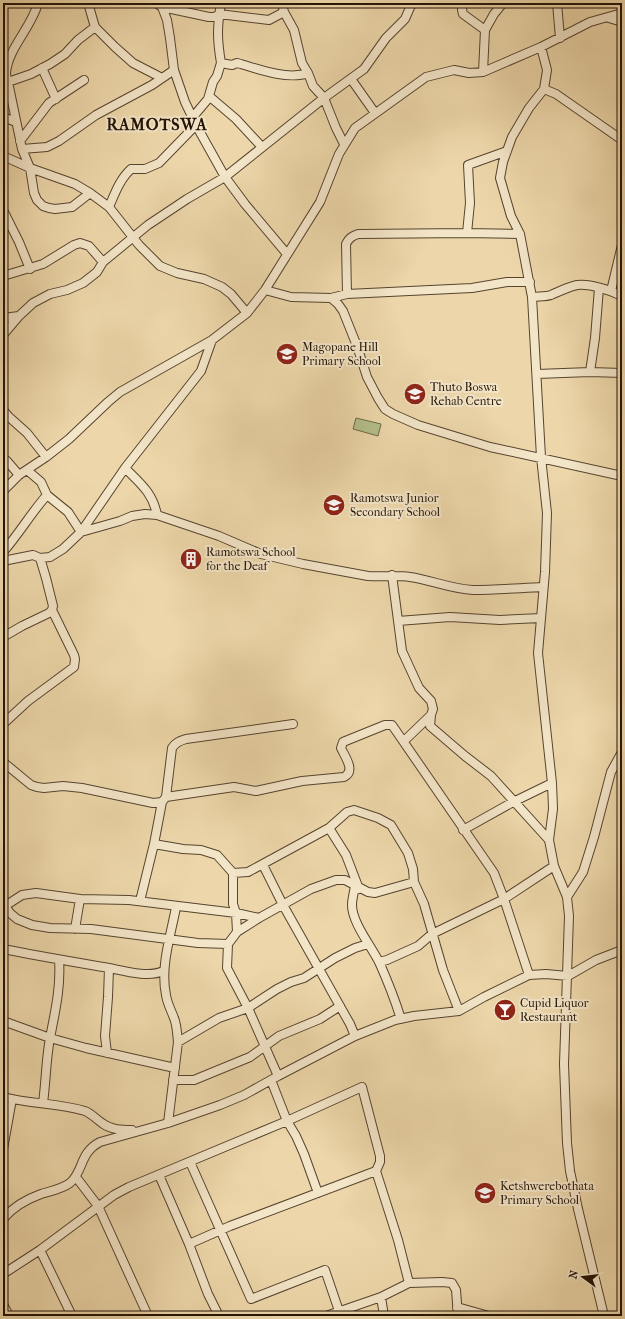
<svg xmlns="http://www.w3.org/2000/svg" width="625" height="1319" font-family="'IM FELL French Canon',serif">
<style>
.garden{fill:#b4bf8c;stroke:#6c6949}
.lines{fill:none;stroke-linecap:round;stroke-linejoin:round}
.minor-casing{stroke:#56442f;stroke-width:10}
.minor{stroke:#f3e5c8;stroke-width:8}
.labels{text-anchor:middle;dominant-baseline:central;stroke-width:4;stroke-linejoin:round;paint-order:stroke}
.poi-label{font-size:12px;fill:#231306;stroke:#f3e5c8;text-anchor:start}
.district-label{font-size:16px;font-weight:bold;letter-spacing:1px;fill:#231306;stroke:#f3e5c8}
</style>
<rect width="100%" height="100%" fill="#edd7aa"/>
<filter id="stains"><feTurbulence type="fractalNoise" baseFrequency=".005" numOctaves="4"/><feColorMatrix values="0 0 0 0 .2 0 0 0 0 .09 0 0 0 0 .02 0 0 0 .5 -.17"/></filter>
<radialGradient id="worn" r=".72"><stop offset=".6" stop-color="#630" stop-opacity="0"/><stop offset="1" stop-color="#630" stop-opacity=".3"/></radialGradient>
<path class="garden" d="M356 418 381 424 378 436 353 429Z"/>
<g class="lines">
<g class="minor-casing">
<path id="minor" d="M38 3C32 27 8 48 6 73 6 75 7 79 8 82L22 149 30 168 34 193 37 200 43 206 49 208 55 209 72 207 90 193
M88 3 95 27 115 47 133 63 162 78
M156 3 162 7 167 20 170 38 174 70 185 102 196 125 225 177 245 204 287 254
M282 3 284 12 294 30 302 63 308 73 313 86 324 98 336 128 344 144
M463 3 462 10 463 14 485 30
M557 3 560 38
M162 7 209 17H215L219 14 269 20 284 12
M609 18 622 22
M541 47 547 70 544 89 529 108 512 137 503 162 500 178 511 216 520 234 532 297 541 457 547 513 545 572 538 653 552 783 553 809 549 840 554 866 567 897 569 916 564 1064 567 1143 570 1171 578 1209 604 1316
M221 63C217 39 217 27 221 3
M42 68 56 99
M483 72 485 30 494 14 503 3
M351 79 375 113
M8 82 31 74 50 64 65 54 78 40 95 27
M544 89 556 94 622 140
M209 96 236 119 262 147
M3 117 16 122
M192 118 208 99 213 82 217 76 221 63 232 65 237 63 241 64C260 70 289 80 308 73
M20 141 49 103 84 80
M22 149 47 147 59 141 96 115 152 85 174 70
M3 156 30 168 75 184 90 193 109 207 139 245 160 266 177 273 204 279 222 287 231 294 247 313
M109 207C115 193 120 179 131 169H145L159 163 196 125
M3 210 19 242 30 269
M467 233 470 203 468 165 507 151
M3 276 43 264 74 245 80 243 89 246 103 262
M265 290 291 297 331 298 338 304 343 311 357 346 367 377 378 398 385 409 393 414 418 425 490 447 622 476
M611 291 622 245
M347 294 346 244C349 238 352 236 358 234L467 233 520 234
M532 297C538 296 545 297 551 295 560 291 568 287 577 285 592 283 609 290 622 296
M331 298 347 294 472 288 507 282H530
M3 318 19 316
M3 335 19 316 33 303 50 294 67 290 83 283 97 272 103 262 148 225 187 199 225 177 324 98 364 69 386 38 405 19 412 3
M590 372 595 338 599 288
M537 374 590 372 622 373
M3 410 9 417 27 433 46 457
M3 458 7 461 19 475
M125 468C140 483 153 493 157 515
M27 470 41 482 47 495 68 512 81 532
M3 491 19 475 46 457 69 439 108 402 120 392 212 340 247 313 265 290 320 202 339 154 355 128 426 77 454 70 469 73 483 72 541 47 590 22 622 13
M81 532 120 521 132 516 145 514 157 515 219 536 261 554 303 564 368 576C382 577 396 575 410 577 431 580 451 589 473 590 496 590 520 588 543 587
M3 552C19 534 31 513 47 495
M40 558 50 557 63 549 81 532 125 468 201 371 212 340
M3 561 33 555 40 558 46 578 53 606 52 610 49 613 22 626 3 637
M392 575 402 651 419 688 431 701 433 709 431 715 430 726 465 756 491 776 549 840
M398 621 450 617 500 620 541 618
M3 724 28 701 74 667 75 659 74 655 52 610
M404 741 431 715
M3 762 31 785 37 787 44 788 63 786 82 788 153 803 162 802
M166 797 234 787 256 791 302 781 344 777C356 771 345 757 341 748L343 742 385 725H392L494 873 504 899 529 975
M329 828 346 855 359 889
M463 830 513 802 552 783
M154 844 183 849 201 850 217 855 233 873 248 872 329 828 347 812 354 810 378 818 391 825 408 853 413 869 414 882 424 904 443 970 459 1011
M263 865 283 905 350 1024 355 1036
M233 873V904L236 913 237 932 228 944 227 968 248 1008 278 1076
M355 886C354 892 352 899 352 905 352 923 372 947 380 964 388 982 395 1000 401 1019
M567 897 583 872 594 837 611 772 622 752
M140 901 154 844 162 802 166 797 172 748C176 742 180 741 186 739L293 724
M3 906H5L22 895 36 893 80 899 129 900 236 913 259 918 311 889 336 880H345L368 892 375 893 414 882
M5 906 10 913 17 919 32 925 50 928 91 929 198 943 228 944
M75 929 80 899
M237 932 259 918
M3 949C38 956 74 962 109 968 124 971 149 978 163 971
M379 962 387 960 418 946 432 934 504 899 554 866
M3 1021 50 1038 86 1048 175 1068
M178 1042 219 1018 248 1008 277 989 291 982 304 978 335 958 355 948 368 944
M107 1053 105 1036 108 997 109 968
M173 1080H194L250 1057 279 1036 320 1019 340 1006
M271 1080 287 1121 296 1136 304 1154 318 1193
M3 1097C30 1104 58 1103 85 1111 92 1114 96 1119 102 1123 111 1130 122 1130 132 1130
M43 1103C46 1081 46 1059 50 1038 55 1012 61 987 59 960
M168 1123 178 1042C177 1034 177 1025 174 1018 171 1010 167 1003 166 995 160 966 171 935 176 907
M3 1149 12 1099
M190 1162 251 1299 325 1270 339 1311
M159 1175 189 1244 208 1294 219 1316
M76 1177 98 1206 148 1316
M3 1219C13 1207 27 1199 41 1194 51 1191 62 1189 70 1183 84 1171 79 1153 100 1142L168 1123 220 1105 244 1095 278 1076 355 1036 395 1020 414 1016 459 1011 484 997 529 975 546 974 568 976 596 960 622 950
M189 1244 230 1226 376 1171
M40 1250 72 1316
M3 1274 40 1250 114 1195 129 1187 287 1121 362 1087 380 1156V1162L376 1171 398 1240 409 1283
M381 1297 384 1316
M3 1304 9 1316
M457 1307 489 1316
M326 1316 381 1297 409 1283 442 1282 452 1283 456 1290 458 1316"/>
</g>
<use href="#minor" class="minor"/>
</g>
<defs>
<g id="school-disc" transform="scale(1.15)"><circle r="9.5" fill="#8f2418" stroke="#f3e5c8"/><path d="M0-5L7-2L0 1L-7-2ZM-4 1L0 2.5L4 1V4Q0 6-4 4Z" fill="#fff"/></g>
<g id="building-disc" transform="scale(1.15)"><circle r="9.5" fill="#8f2418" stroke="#f3e5c8"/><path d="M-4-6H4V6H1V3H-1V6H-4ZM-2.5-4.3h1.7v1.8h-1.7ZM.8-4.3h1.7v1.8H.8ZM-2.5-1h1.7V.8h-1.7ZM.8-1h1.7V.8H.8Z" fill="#fff"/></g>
<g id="bar-disc" transform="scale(1.15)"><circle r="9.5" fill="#8f2418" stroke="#f3e5c8"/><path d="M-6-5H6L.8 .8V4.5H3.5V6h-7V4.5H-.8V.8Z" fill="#fff"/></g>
</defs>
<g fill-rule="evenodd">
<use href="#school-disc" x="287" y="354"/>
<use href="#school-disc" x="415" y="394"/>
<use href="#school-disc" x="334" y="505"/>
<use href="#building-disc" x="191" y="559"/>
<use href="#bar-disc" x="505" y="1010"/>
<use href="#school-disc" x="485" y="1193"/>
</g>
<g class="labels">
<g class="poi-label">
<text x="302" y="347">Magopane Hill<tspan x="302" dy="14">Primary School</tspan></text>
<text x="430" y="387">Thuto Boswa<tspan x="430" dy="14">Rehab Centre</tspan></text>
<text x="350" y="498">Ramotswa Junior<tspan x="350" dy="14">Secondary School</tspan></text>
<text x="206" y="552">Ramotswa School<tspan x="206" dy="14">for the Deaf</tspan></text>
<text x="520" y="1003">Cupid Liquor<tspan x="520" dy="14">Restaurant</tspan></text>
<text x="500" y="1186">Ketshwerebothata<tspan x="500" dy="14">Primary School</tspan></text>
</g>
<g class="district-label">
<text x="157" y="124">RAMOTSWA</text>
</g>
</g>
<rect width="625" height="1319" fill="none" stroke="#edd7aa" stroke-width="16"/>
<rect x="4" y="4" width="617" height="1311" fill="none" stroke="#231306" stroke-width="2"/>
<rect x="8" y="8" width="609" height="1303" fill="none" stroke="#231306"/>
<g transform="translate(583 1277) rotate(285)" stroke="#f3e5c8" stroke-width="3" paint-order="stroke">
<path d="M0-3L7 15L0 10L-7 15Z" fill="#231306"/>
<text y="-6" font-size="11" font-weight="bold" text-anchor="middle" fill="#231306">N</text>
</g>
<rect width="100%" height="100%" filter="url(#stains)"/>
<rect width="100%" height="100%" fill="url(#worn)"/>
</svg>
